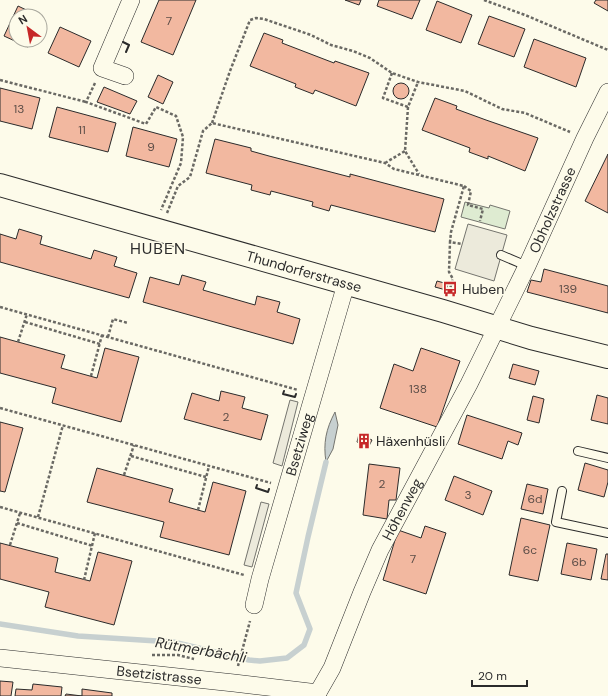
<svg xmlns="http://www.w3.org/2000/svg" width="608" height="696" font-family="'DM Sans',sans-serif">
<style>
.green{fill:#deebd1;stroke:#74746e}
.parking{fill:#eceadb;stroke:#74746e}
.water{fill:#c7d0d0;stroke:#74746e}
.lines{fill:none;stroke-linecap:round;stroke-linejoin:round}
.stream{stroke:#c7d0d0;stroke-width:5.5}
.building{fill:#f2b8a0;stroke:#2b2b2b}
.lane-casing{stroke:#2b2b2b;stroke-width:10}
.street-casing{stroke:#2b2b2b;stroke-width:18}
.secondary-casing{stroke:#2b2b2b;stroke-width:24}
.path{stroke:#6a6964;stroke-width:2.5;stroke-dasharray:3 2;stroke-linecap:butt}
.lane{stroke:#fdfbea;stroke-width:8}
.street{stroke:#fdfbea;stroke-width:17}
.secondary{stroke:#fdfbea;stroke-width:22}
.wall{stroke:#2b2b2b;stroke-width:2}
.labels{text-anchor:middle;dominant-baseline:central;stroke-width:3;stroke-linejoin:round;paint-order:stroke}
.number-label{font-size:12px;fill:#5d4e48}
.street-label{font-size:14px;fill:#2b2b2b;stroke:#fdfbea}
.poi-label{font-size:14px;fill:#2b2b2b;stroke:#fdfbea;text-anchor:start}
.water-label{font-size:15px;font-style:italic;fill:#2b2b2b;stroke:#fdfbea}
.quarter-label{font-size:16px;letter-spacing:1px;fill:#2b2b2b;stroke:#fdfbea}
</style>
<rect width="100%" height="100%" fill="#fdfbea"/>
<path class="green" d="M465 202 489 208 490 205 510 211 505 229 461 217Z"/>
<path class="parking" d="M468 224 507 235 494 281 455 269Z
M290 400 298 402 282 466 273 463Z
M261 502 269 504 252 567 244 565Z"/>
<path class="water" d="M335 412 338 425 333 449 326 462C323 443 326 429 335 412Z"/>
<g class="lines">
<path class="stream" d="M0 624 78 636 173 642 249 660 260 661 287 658 304 645 310 629 296 593 308 537 326 462"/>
</g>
<path class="building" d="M159 0H196L173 55 141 42Z
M345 0H361L359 5Z
M379 0H420L412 19 377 6Z
M596 0H608V11L594 3Z
M437 1 472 15 461 43 426 30Z
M18 6 39 16H16V40H31L28 47 4 36Z
M489 16 525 29 514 57 478 44Z
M60 27 91 41 79 67 48 53Z
M264 33 283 40 282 43 334 63 335 61 369 73 356 106 315 90 313 94 295 87 296 84 250 66Z
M534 39 586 58 576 87 524 67Z
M158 75 173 82 163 104 148 97Z
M393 91a8 8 0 1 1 16 0a8 8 0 1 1-16 0Z
M104 87 137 101 130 114 97 102Z
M0 88 40 98 32 129 0 121Z
M435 98 457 106 456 109 486 120 538 138 525 171 488 156V159L469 152 470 148 422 130Z
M57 107 116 123 108 152 49 137Z
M133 127 177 139 169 167 126 156Z
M215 139 251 148V151L269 156 350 177V174L444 199 435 232 331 205 329 211 312 206 313 202 271 191 270 195 251 190 252 185 206 173Z
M608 154V213L585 201Z
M19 229 42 236 40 244 91 259 94 250 117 257 114 266 137 273 129 298 0 262V234L16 239Z
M544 269 608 286V313L527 292 531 280 541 282Z
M182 275 206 282 203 290 255 305 257 296 280 302 277 312 300 319 293 344 143 302 150 277 179 285Z
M437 281 448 284 446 290 435 287Z
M0 337 65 355 61 368 97 378 105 348 139 357 121 422 52 403 56 388 0 373Z
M421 348 460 361 437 427 380 408 394 364 413 371Z
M513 364 539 371 535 385 509 378Z
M221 391 245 397 242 408 268 415 261 440 184 419 192 393 219 401Z
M597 395 608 398V424L591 420Z
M533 396 544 399 539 423 527 420Z
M467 415 522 433 518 445 508 441 502 459 458 444Z
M0 422 23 428 5 492 0 491Z
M359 434 372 440 368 448 357 442Z
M585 463 608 470V482L604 497 578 490Z
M369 464 400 468 396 500H389L387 519 363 515Z
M97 468 173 489 169 502 205 512 213 482 246 491 229 555 160 537 164 522 87 502Z
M454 476 492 491 483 515 445 500Z
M527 484 548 489 543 514 521 509Z
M521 518 550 525 538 581 509 575Z
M425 526 446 533 426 594 383 580 398 530 421 538Z
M0 543 58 558 55 572 90 581 98 552 132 561 114 625 45 607 49 592 0 579Z
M567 543 597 549 591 580 561 574Z
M606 554H608V580L601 579Z
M0 681 13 682 11 696H0Z
M33 684 62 687 61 696H15L16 689 32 690Z
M82 689 112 693V696H65L66 694 82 696Z"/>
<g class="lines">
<g class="lane-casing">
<path id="lane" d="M501 255 527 266
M578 451 608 458
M562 491 556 522 608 533"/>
</g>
<g class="street-casing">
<g id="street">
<path d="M125 76 102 68 131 0"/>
<path id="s1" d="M254 605 260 579 346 284"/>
<path id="s2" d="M0 658 234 683 318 693"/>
<path id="s3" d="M316 696 332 668 362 592 380 550 469 384 527 266 585 138 608 92"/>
</g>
</g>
<g class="secondary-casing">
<g id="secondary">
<path id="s4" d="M0 185 443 311 531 338 608 357"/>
</g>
</g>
<path class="path" d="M484 0 525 15 608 50
M392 73 383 98 408 107 418 82
M0 80 86 102
M95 83 86 102 146 124 156 107 176 116 183 137 181 163 161 210
M408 107 405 151 419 174
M212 123 230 71 250 20 256 18 264 19 311 35 331 45 353 51 370 58 392 73 418 82 465 91 502 109 525 113 570 132
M385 163 405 151
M464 186 471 191 468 205 483 209 480 221
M167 213 178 186 190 177 203 131 212 123 385 163 394 169 464 186 451 232 450 242 462 244
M449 292 453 279 449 272 450 242
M0 307 298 390
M25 322 100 344
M108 337 113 319 128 323
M18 342 27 314
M91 376 102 335
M0 408 271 483
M131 456 206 477
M124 475 134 445
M0 507 244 575
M198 510 209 466
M38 517 63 425
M17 523 93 546
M10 545 20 513
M84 580 95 533
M152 655H178L194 659
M238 666 250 621"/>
<use href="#lane" class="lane"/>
<use href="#street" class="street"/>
<use href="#secondary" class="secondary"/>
<path class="wall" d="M123 42 129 45 126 52
M284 391 283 394 295 397 296 394
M257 485 256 488 268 492 269 489"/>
</g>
<defs>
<g id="bus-bare" transform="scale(1.2)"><path d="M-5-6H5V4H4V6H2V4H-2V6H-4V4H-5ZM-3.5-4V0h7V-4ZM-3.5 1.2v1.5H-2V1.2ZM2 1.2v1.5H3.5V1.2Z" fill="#c62828" stroke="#fdfbea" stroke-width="2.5" paint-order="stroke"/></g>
<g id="building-bare" transform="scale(1.2)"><path d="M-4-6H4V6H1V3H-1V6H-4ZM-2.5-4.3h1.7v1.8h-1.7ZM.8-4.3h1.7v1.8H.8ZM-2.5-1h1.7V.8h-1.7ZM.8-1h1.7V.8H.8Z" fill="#c62828" stroke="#fdfbea" stroke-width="2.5" paint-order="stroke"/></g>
</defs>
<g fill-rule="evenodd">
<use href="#bus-bare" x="450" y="289"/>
<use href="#building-bare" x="364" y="441"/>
</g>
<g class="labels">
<g class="number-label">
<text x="169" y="21">7</text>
<text x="19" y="109">13</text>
<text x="82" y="130">11</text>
<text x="151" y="147">9</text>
<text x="568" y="289">139</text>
<text x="418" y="389">138</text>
<text x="226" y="417">2</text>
<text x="382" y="484">2</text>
<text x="468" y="495">3</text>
<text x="535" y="499">6d</text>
<text x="530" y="550">6c</text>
<text x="413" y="559">7</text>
<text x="579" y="562">6b</text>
</g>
<g class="street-label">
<text stroke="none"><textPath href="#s3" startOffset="541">Obholzstrasse</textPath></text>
<text stroke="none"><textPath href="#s4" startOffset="316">Thundorferstrasse</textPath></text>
<text stroke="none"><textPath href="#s1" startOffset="167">Bsetziweg</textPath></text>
<text stroke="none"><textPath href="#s3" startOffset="206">Höhenweg</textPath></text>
<text stroke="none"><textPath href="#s2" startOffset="160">Bsetzistrasse</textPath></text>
</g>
<g class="poi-label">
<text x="462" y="289">Huben</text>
<text x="376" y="441">Häxenhüsli</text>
</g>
<g class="water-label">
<text transform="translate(201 650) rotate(10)">Rütmerbächli</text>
</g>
<g class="quarter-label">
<text x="158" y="248">HUBEN</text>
</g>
</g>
<g transform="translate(28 28) rotate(328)"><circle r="19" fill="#fdfbea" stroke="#a9a89e"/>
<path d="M0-3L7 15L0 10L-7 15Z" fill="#c62828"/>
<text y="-6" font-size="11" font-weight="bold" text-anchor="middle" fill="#2b2b2b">N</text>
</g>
<path d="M472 680v6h55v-6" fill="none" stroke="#2b2b2b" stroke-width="2"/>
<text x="478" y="680" font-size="12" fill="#2b2b2b" stroke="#fdfbea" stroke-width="3" paint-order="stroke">20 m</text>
</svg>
